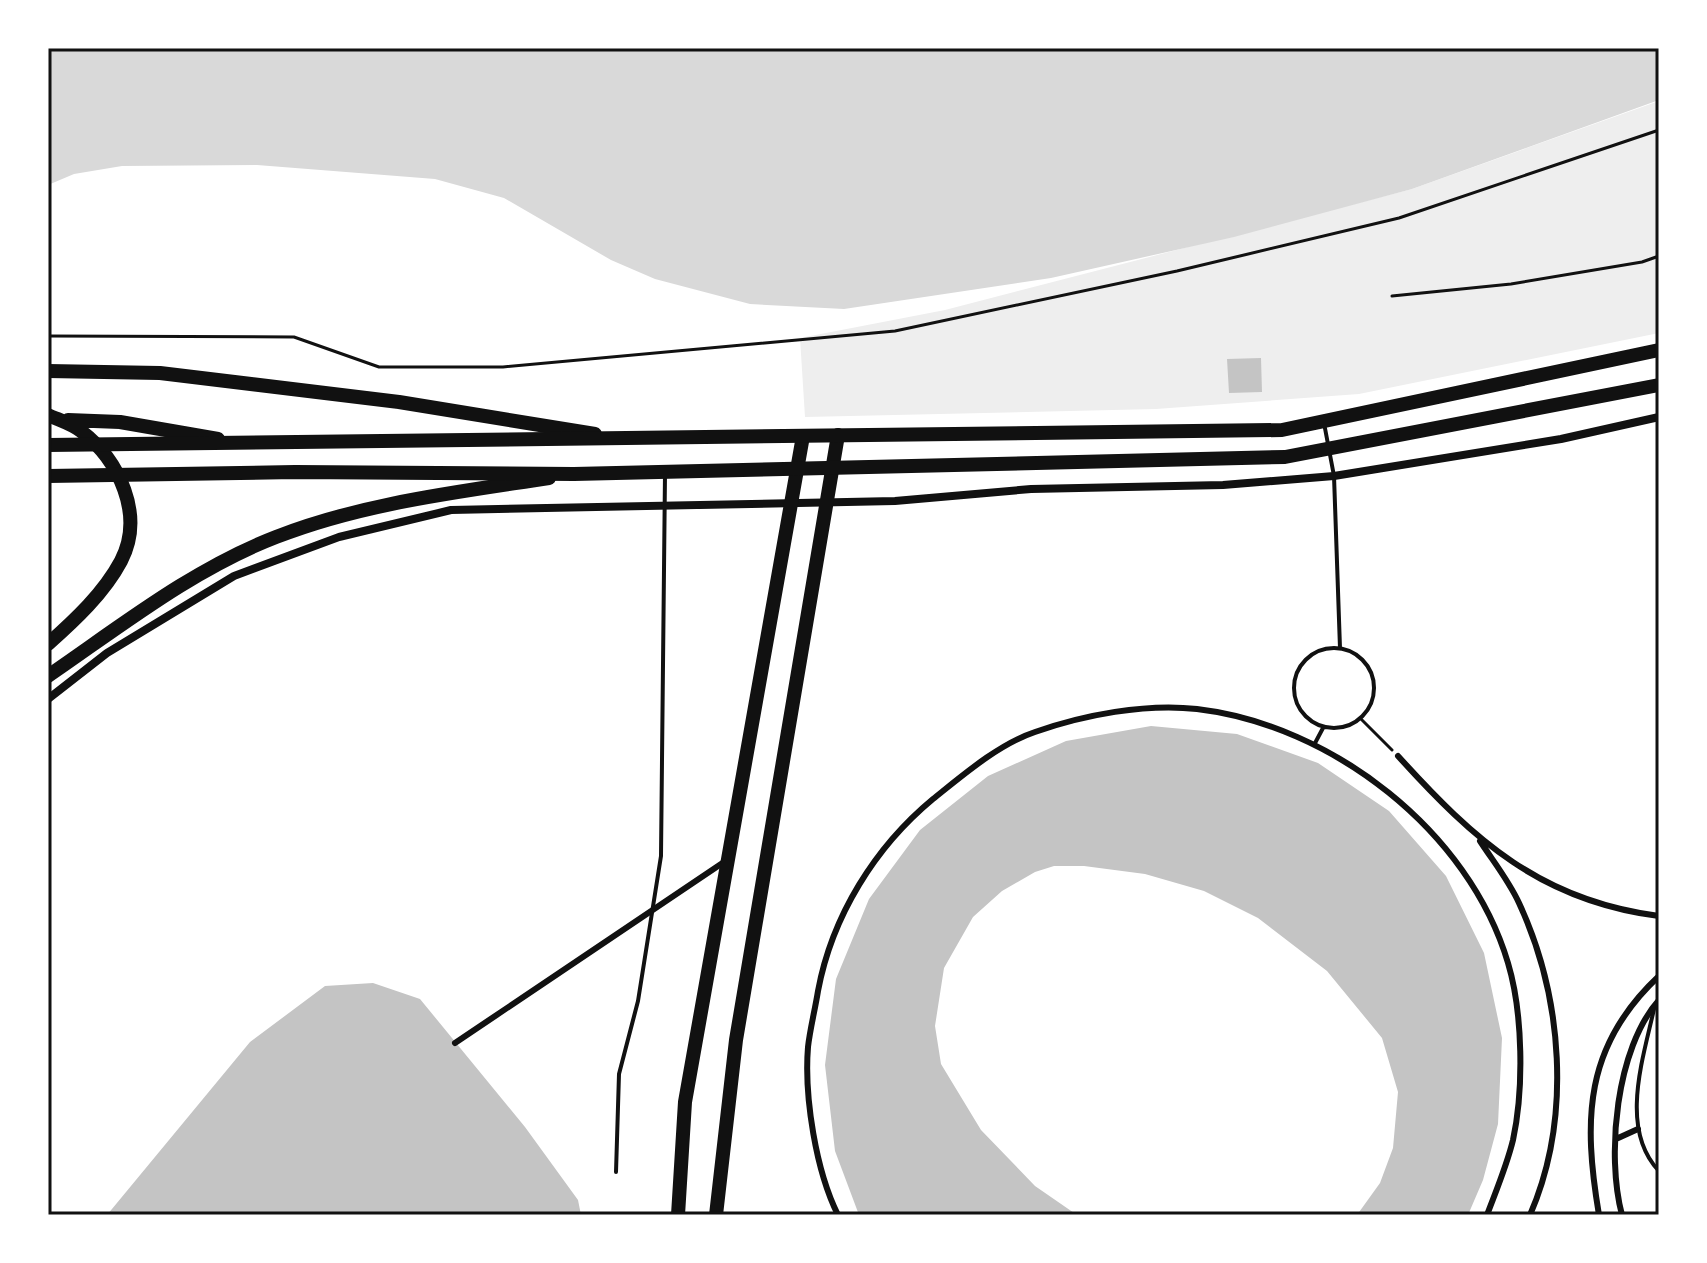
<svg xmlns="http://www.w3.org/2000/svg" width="1707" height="1263" font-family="'Noto Sans',sans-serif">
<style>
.green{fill:#eee}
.water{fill:#d9d9d9}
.building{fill:#c4c4c4}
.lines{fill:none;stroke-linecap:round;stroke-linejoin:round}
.path{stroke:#111;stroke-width:3}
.service{stroke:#111;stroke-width:4}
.pedestrian{stroke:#111;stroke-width:6}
.minor{stroke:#111;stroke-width:8}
.primary{stroke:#111;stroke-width:14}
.trunk{stroke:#111;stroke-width:14}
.neatline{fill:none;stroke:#111;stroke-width:3}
</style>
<rect width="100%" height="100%" fill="#fff"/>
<path class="green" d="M1659 101V333L1359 394 1156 409 805 417 800 338 945 310 1412 189Z"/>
<path class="water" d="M48 48H1659V100L1412 189 1234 237 1051 278 844 309 750 304 655 279 611 260 504 198 435 179 257 165 122 166 74 174 48 185Z"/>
<path class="building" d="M1261 358 1262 392 1229 393 1227 359Z
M1151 726 1237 734 1318 763 1389 811 1446 876 1484 953 1502 1038 1498 1124 1483 1180 1468 1215H1357L1380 1183 1393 1148 1398 1092 1382 1038 1327 971 1258 918 1204 891 1145 874 1084 866H1054L1035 872 1002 891 973 917 944 968 935 1026 941 1064 981 1130 1035 1186 1077 1215H859L835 1151 825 1065 836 979 869 899 920 830 988 776 1066 741Z
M373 983 420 999 525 1127 578 1200 581 1215H107L250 1042 325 986Z"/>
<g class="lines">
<path class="path" d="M1392 296 1511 284 1642 262 1659 256
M48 336 294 337 379 367H503L895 331 1177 271 1399 218 1659 130
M1361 719 1392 750"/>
<path class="service" d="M1324 423 1334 476 1340 648
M1294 688a40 40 0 1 1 80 0a40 40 0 1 1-80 0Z
M1314 745 1323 728
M1654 1009C1643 1059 1619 1129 1659 1171
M616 1172 619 1074 638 1001 661 856 665 474"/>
<path class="pedestrian" d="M1398 756C1474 840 1541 901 1659 916
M1480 841C1493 861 1509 881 1519 903 1563 998 1572 1118 1530 1215
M455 1043 724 862
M1616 1139 1638 1129
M838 1215C816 1171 804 1097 808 1047 810 1029 815 1010 818 991 832 916 875 847 933 799 963 775 999 744 1035 732 1083 715 1146 703 1197 709 1332 725 1469 831 1508 963 1523 1013 1524 1089 1513 1140 1507 1165 1496 1191 1487 1215
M1599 1215C1583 1120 1584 1046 1659 976
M1622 1215C1606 1155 1616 1048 1659 1000"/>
<path class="minor" d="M48 699 107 653 234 576 339 537 451 510 895 501 1031 489 1223 485 1334 476 1561 439 1659 417"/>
<path class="primary" d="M48 371 160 373 399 402 595 434
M48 415C59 420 72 424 81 431 119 460 145 515 121 561 104 593 75 620 48 644
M68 420 120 422 218 439
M48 676C121 626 193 569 276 537 363 503 458 492 549 478
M678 1215 685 1102 803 436
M716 1215 736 1040 838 435"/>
<path class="trunk" d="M48 445 1282 430 1659 350
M48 476 295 472 574 474 1285 457 1659 385"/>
</g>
<rect width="1707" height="1263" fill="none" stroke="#ffffff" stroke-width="100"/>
<rect x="50" y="50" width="1607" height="1163" class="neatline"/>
</svg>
